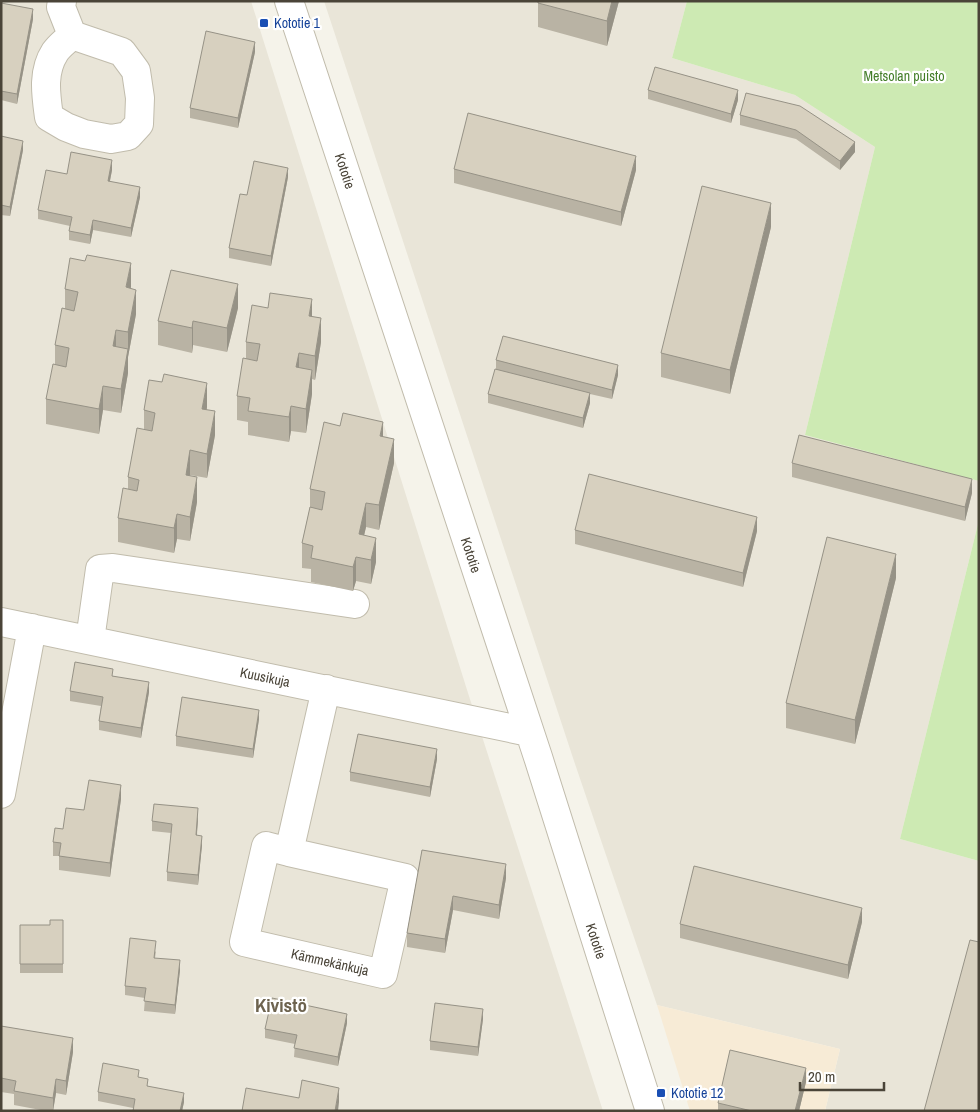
<svg xmlns="http://www.w3.org/2000/svg" width="980" height="1112" font-family="'Archivo Narrow',sans-serif">
<style>
.residential{fill:#e9e5d8}
.commercial{fill:#f7ebd6}
.green{fill:#cdeab3}
.lines{fill:none;stroke-linecap:round;stroke-linejoin:round}
.minor-casing{stroke:#c1bcac;stroke-width:30}
.minor{stroke:#fff;stroke-width:28}
.wall{fill:#b9b3a4}
.shaded-wall{fill:#969286}
.building{fill:#d7d0bf;stroke:#969286}
.transit-dot{fill:#1a4fb4;stroke:#fff;stroke-width:2}
.labels{text-anchor:middle;dominant-baseline:central;stroke-width:4.5;stroke-linejoin:round;paint-order:stroke}
.transit-label{font-size:14px;fill:#164399;stroke:#fff;text-anchor:start}
.park-label{font-size:14px;fill:#437e29;stroke:#fff}
.street-label{font-size:14px;fill:#4a4438;stroke:#fff}
.district-label{font-size:19px;font-weight:bold;fill:#6d634f;stroke:#fff}
</style>
<rect width="100%" height="100%" fill="#f5f3ea"/>
<path class="residential" d="M1 1H251L468 693 603 1111H1Z
M324 1H687L672 58 795 95 875 147 805 435 979 481V520L900 839 979 861V1111H825L840 1049 657 1005 573 758Z"/>
<path class="commercial" d="M657 1005 840 1049 825 1111H690Z"/>
<path class="green" d="M687 1H979V481L805 435 875 147 795 95 672 58Z
M979 520V861L900 839Z"/>
<g class="lines">
<g class="minor-casing">
<path id="minor" d="M62 1 61 7 72 35
M289 1 538 757 650 1111
M72 35 122 52 136 71 140 98 139 124 128 136 111 139 84 134 66 127 49 117C46 95 42 72 55 52 59 46 66 41 72 35Z
M1 622 529 732
M90 640 100 569 113 568 355 604
M1 794 32 628
M289 852 405 878 383 974 244 942 266 846 289 852 326 689"/>
</g>
<use href="#minor" class="minor"/>
</g>
<path class="wall" d="M619 1 607 46 538 27V3Z
M1 3 33 19 17 104 1 100Z
M255 52 238 128 190 118V108Z
M648 90 738 100 731 123 648 99Z
M746 93 855 152 840 170 796 139 740 125V115Z
M1 136 23 150 10 216 1 215Z
M454 169 636 170 621 226 454 183Z
M112 170 110 181 140 197 131 237 93 230 90 244 69 240V231L70 226 38 219V210L67 174Z
M288 177 271 266 229 258V248L247 195Z
M771 227 730 394 661 377V353Z
M131 288 136 314 128 357V373L121 413 103 410 99 434 46 424V399L55 365V345L65 309V289Z
M238 308 227 352 193 345 192 353 158 345V321Z
M312 316 321 342 315 380 312 379V394L306 433 291 431 289 442 248 435V422L237 420V396L246 359V342Z
M496 360 618 375 612 399 590 394V403L583 428 488 403V394L496 369Z
M207 407V410L215 435 207 478 190 475 197 502 190 541 177 539 174 553 118 542V518L128 489V477L144 430V410Z
M383 437 394 463 379 530 366 527 364 535 376 562 371 584 356 581 353 591 311 582V569L302 568V543L310 507V489Z
M792 463 972 493 965 521 792 477Z
M575 530 757 531 743 587 575 544Z
M896 578 855 744 786 728V703Z
M113 676 149 692 141 738 99 730V721L101 706 70 701V691Z
M259 719 253 758 176 746V736Z
M437 759 430 797 350 781V772Z
M121 799 110 877 59 870V856H53V842L84 810Z
M198 818 197 835 202 845 198 885 167 881V872L171 833 152 831V821Z
M422 850 506 878 499 919 453 910 445 953 407 947V933Z
M63 920V973H20V925H50Z
M862 922 848 979 680 938V924Z
M156 951 155 958 180 970 175 1014 144 1011 145 998 125 995V986Z
M483 1019 478 1056 430 1050V1041Z
M347 1023 338 1066 294 1057 295 1044 265 1038V1029Z
M1 1026 73 1052 66 1095 56 1093 53 1111H46L14 1105V1094L1 1092Z
M139 1077 148 1086 184 1102 182 1111H133V1108L98 1101V1092Z
M806 1082 799 1111H718V1103Z"/>
<path class="shaded-wall" d="M612 1H619L607 46V21Z
M33 9V19L17 104V94Z
M255 42V52L238 128V118Z
M738 90V100L731 123V114Z
M23 141V150L10 216V207Z
M855 142V152L840 170V161Z
M636 156V170L621 226V212Z
M112 160V170L108 190V181Z
M288 168V177L271 266V256Z
M140 187V197L131 237V228Z
M771 203V227L730 394V370Z
M93 220V230L90 244V235Z
M131 263V287L126 312V287Z
M238 284V308L227 352V328Z
M136 290V314L128 357V373L121 413V389L128 349V332Z
M312 299V323L309 316Z
M321 318V342L315 380V356Z
M193 321V345L192 353V328Z
M116 330V354L113 346Z
M299 353V378L296 367Z
M618 365V375L612 399V390Z
M312 370V394L306 433V409Z
M207 383V407L202 434V409Z
M103 386V410L99 434V409Z
M590 393V403L583 428V418Z
M291 406V431L289 442V417Z
M215 411V435L207 478V454Z
M383 422V446L380 436Z
M394 439V463L379 530V505Z
M190 450V475L186 499V475Z
M197 477V502L190 541V517Z
M972 479V493L965 521V507Z
M366 503V527L359 558V534Z
M177 514V539L174 553V528Z
M757 517V531L743 587V573Z
M376 538V562L371 584V560Z
M896 554V578L855 744V720Z
M356 557V581L353 591V567Z
M149 682V692L141 738V728Z
M259 710V719L253 758V749Z
M437 749V759L430 797V787Z
M121 785V799L110 877V863Z
M198 808V818L196 845V835Z
M202 836V845L198 885V875Z
M506 864V878L499 919V905Z
M453 896V910L445 953V939Z
M862 908V922L848 979V965Z
M180 960V970L175 1014V1005Z
M483 1009V1019L478 1056V1047Z
M347 1014V1023L338 1066V1057Z
M73 1038V1052L66 1095V1081Z
M806 1068V1082L799 1111H795Z
M56 1079V1093L53 1111V1098Z
M339 1088V1102L338 1111H335Z
M184 1093V1102L182 1111H180Z"/>
<path class="building" d="M538 1H612L607 21 538 3Z
M1 3 33 9 17 94 1 91Z
M206 31 255 42 238 118 190 108Z
M655 67 738 90 731 114 648 90Z
M746 93 800 106 855 142 840 161 796 130 740 115Z
M468 113 636 156 621 212 454 169Z
M1 136 23 141 10 207 1 205Z
M71 152 112 160 108 181 140 187 131 228 93 220 90 235 69 231 72 217 38 210 46 170 67 174Z
M254 161 288 168 271 256 229 248 240 194 247 195Z
M702 186 771 203 730 370 661 353Z
M87 255 131 263 126 287 136 290 128 332 116 330 113 346 128 349 121 389 103 386 99 409 46 399 53 364 66 367 69 348 55 345 62 308 74 311 78 292 65 289 70 258 85 261Z
M171 270 238 284 227 328 193 321 192 328 158 321Z
M270 293 312 299 309 316 321 318 315 356 299 353 296 367 312 370 306 409 291 406 289 417 248 411 250 398 237 396 243 358 257 361 260 344 246 342 252 305 268 308Z
M503 336 618 365 612 390 496 360Z
M495 369 590 393 583 418 488 394Z
M164 374 207 383 202 409 215 411 207 454 190 450 186 475 197 477 190 517 177 514 174 528 118 518 123 488 137 491 139 480 128 477 137 428 152 431 155 413 144 410 149 380 162 382Z
M343 413 383 422 380 436 394 439 379 505 366 503 359 534 376 538 371 560 356 557 353 567 311 558 313 546 302 543 310 507 322 510 325 492 310 489 324 422 340 426Z
M799 435 972 479 965 507 792 463Z
M589 474 757 517 743 573 575 530Z
M827 537 896 554 855 720 786 703Z
M75 662 113 669 112 676 149 682 141 728 99 721 103 697 70 691Z
M182 697 259 710 253 749 176 736Z
M358 734 437 749 430 787 350 772Z
M89 780 121 785 110 863 59 856 61 843 53 842 55 828 63 829 66 808 84 810Z
M154 804 198 808 196 835 202 836 198 875 167 872 172 824 152 821Z
M422 850 506 864 499 905 453 896 445 939 407 933Z
M694 866 862 908 848 965 680 924Z
M50 920H63V964H20V925H50Z
M130 938 156 941 154 958 180 960 175 1005 144 1001 146 988 125 986Z
M970 940 979 942V1111H924Z
M272 998 347 1014 338 1057 294 1048 297 1035 265 1029Z
M435 1003 483 1009 478 1047 430 1041Z
M1 1026 73 1038 66 1081 56 1079 53 1098 14 1091 16 1081 1 1078Z
M730 1050 806 1068 795 1111H752L718 1103Z
M103 1063 139 1070 138 1077 148 1079 147 1086 184 1093 180 1111H133L135 1099 98 1092Z
M302 1080 339 1088 335 1111H242L246 1088 299 1098Z"/>
<g class="transit-dot">
<rect x="259" y="18" width="10" height="10" rx="2.5"/>
<rect x="656" y="1088" width="10" height="10" rx="2.5"/>
</g>
<g class="labels">
<g class="transit-label">
<text x="274" y="23">Kototie 1</text>
<text x="671" y="1093">Kototie 12</text>
</g>
<g class="park-label">
<text x="904" y="76">Metsolan puisto</text>
</g>
<g class="street-label">
<text transform="translate(345 171) rotate(72)">Kototie</text>
<text transform="translate(471 555) rotate(72)">Kototie</text>
<text transform="translate(265 677) rotate(12)">Kuusikuja</text>
<text transform="translate(596 941) rotate(72)">Kototie</text>
<text transform="translate(330 962) rotate(13)">Kämmekänkuja</text>
</g>
<g class="district-label">
<text x="281" y="1005">Kivistö</text>
</g>
</g>
<rect width="980" height="1112" fill="none" stroke="#4a4438" stroke-width="5"/>
<path d="M800 1082v8h84v-8" fill="none" stroke="#4a4438" stroke-width="2.5"/>
<text x="808" y="1082" font-size="15" fill="#4a4438" stroke="#ffffff" stroke-width="4" paint-order="stroke">20 m</text>
</svg>
